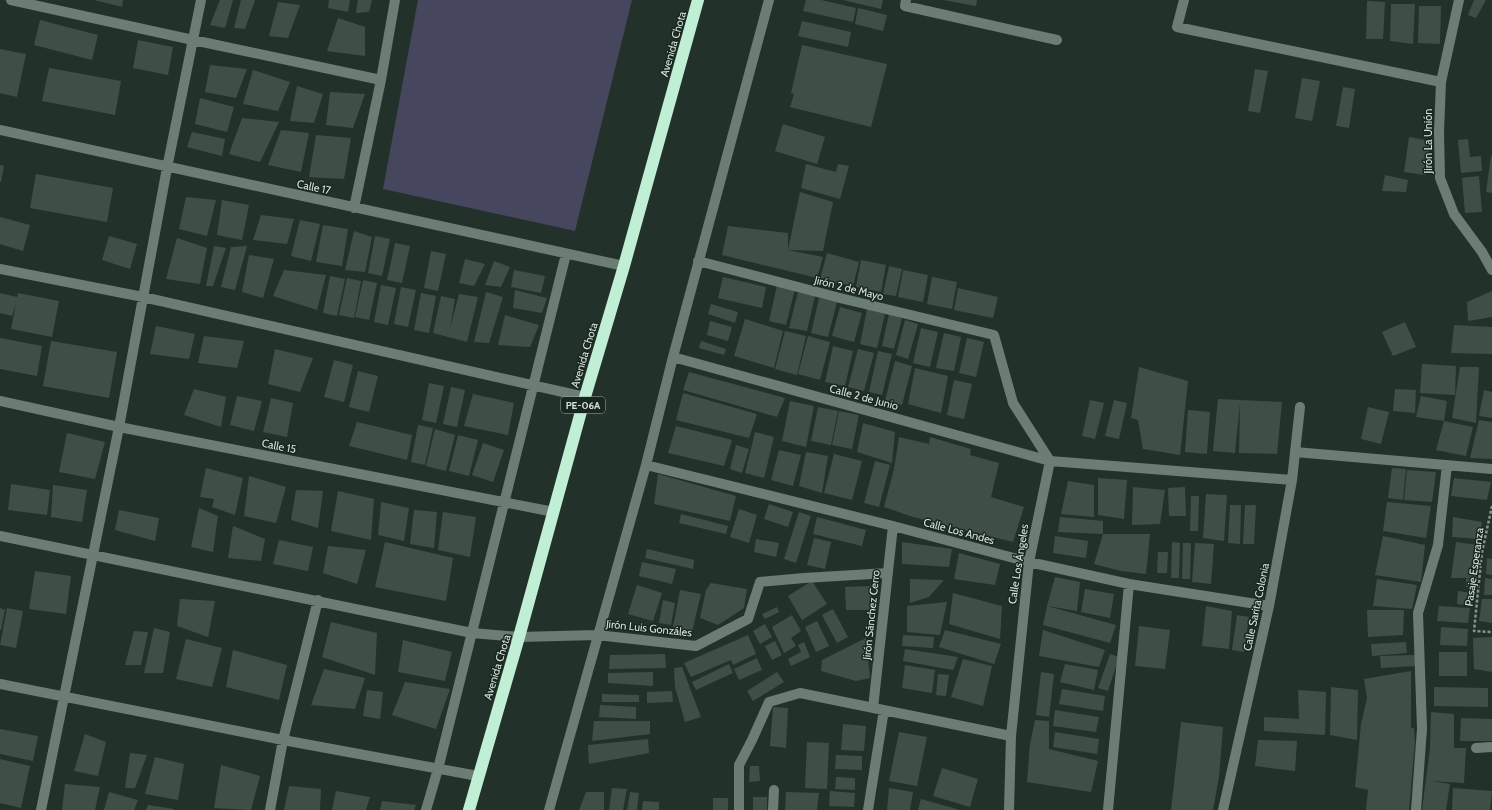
<svg xmlns="http://www.w3.org/2000/svg" width="1492" height="810" font-family="Cabin,sans-serif">
<style>
.green{fill:#46465f}
.building{fill:#3f4f46}
.lines{fill:none;stroke-linecap:round;stroke-linejoin:round}
.path{stroke:#86928b;stroke-width:2.5;stroke-dasharray:3 2;stroke-linecap:butt}
.minor{stroke:#6c7e74;stroke-width:10}
.highway{stroke:#c0efd6;stroke-width:12}
.labels{text-anchor:middle;dominant-baseline:central;stroke-width:3;stroke-linejoin:round;paint-order:stroke}
.shield{fill:#182820;stroke:#9eaaa4;stroke-width:1}
.shield-label{font-size:10px;font-weight:bold;fill:#d8e2dc}
.street-label{font-size:11px;fill:#d8e2dc;stroke:#182820}
</style>
<rect width="100%" height="100%" fill="#22322a"/>
<path class="green" d="M418 0H632L575 231 383 189Z"/>
<path class="building" d="M94 0H123L122 7Z
M220 0H233L225 28 210 25Z
M241 0H255L245 29 234 28Z
M329 0H350L348 12 328 8Z
M358 0H372L369 12 356 13Z
M806 0H821L856 8 853 22 803 11Z
M843 0H883L881 9Z
M943 0H977L976 6Z
M1474 0H1486L1476 18 1468 15Z
M1367 1 1385 2 1383 39H1366Z
M278 2 300 5 288 38 269 36Z
M1391 4H1415L1413 44 1390 41Z
M1419 6H1441L1440 44 1418 43Z
M858 8 887 15 883 31 855 24Z
M338 18 365 27V56L327 51Z
M40 20 98 35 92 60 34 45Z
M802 21 851 32 848 47 798 36Z
M138 40 173 47 168 75 133 68Z
M802 45 887 64 871 127 790 107 794 94 791 93Z
M0 49 26 54 17 97 0 93Z
M210 65 247 69 236 98 205 92Z
M49 68 121 81 115 115 42 101Z
M1255 69 1268 71 1260 113 1248 111Z
M253 70 290 82 278 111 243 104Z
M1302 78 1320 81 1312 121 1295 118Z
M297 86 323 94 314 123 290 121Z
M1343 87 1355 89 1349 128 1336 126Z
M330 92 365 94 353 128 326 125Z
M200 98 234 107 227 132 195 124Z
M242 118 279 122 260 162 229 154Z
M783 124 825 137 817 164 775 151Z
M281 130 309 133 301 172 268 165Z
M192 132 225 139 222 156 187 147Z
M316 135 351 138 344 179 309 177Z
M1409 137 1430 141 1425 175 1404 172Z
M1468 139 1470 157 1481 156 1482 171 1461 173 1458 140Z
M1491 156H1492V193L1486 192Z
M806 164 836 172 838 164 849 166 840 199 801 188Z
M0 165 4 166 1 182H0Z
M36 174 113 188 107 222 30 208Z
M1385 175 1408 180 1406 192 1382 191Z
M1479 176 1482 212 1465 213 1462 178Z
M800 192 833 202 823 251 788 250 823 257 817 278 722 255 728 226 788 233V250Z
M186 197 216 200 207 236 179 229Z
M222 200 249 205 242 240 217 235Z
M261 215 294 219 287 244 253 240Z
M0 217 30 225 23 251 0 244Z
M300 220 320 224 311 261 291 256Z
M323 225 348 229 342 266 316 262Z
M354 231 372 237 365 272 345 270Z
M109 236 137 244 130 269 102 260Z
M375 236 390 239 382 276 368 273Z
M177 238 207 248 200 284 166 279Z
M395 243 410 246 402 283 387 280Z
M214 246 226 248 213 286H206Z
M247 246 235 290 221 287 231 247Z
M431 251 446 254 438 291 424 288Z
M827 253 859 262 853 286 820 279Z
M249 255 274 259 263 298 242 292Z
M465 259 485 264 474 286 459 283Z
M861 260 886 265 881 292 856 287Z
M494 261 510 267 501 287 485 285Z
M889 266 902 269 896 296 883 294Z
M284 270 326 275 317 310 273 296Z
M514 270 545 276 541 293 511 287Z
M903 270 928 275 923 302 898 297Z
M330 276 345 279 337 316 323 313Z
M723 277 766 287 762 308 718 298Z
M932 277 957 282 952 309 927 304Z
M347 278 361 281 354 318 339 315Z
M363 280 377 283 369 320 355 317Z
M381 285 396 288 388 325 374 322Z
M777 285 795 289 786 325 769 321Z
M401 287 416 290 408 327 394 324Z
M958 288 998 297 993 318 954 310Z
M515 290 547 298 542 313 513 308Z
M1492 291V317L1468 321 1467 302Z
M486 292 503 297 489 343 474 342Z
M798 292 815 296 807 331 789 328Z
M0 293 17 297 18 293 59 301 52 337 11 329 16 304 12 316 0 313Z
M421 293 436 296 429 333 414 330Z
M459 294 478 297 467 342 433 333 441 296 455 299 450 328Z
M819 298 837 302 828 337 811 333Z
M711 304 738 312 735 323 708 314Z
M840 307 862 313 854 342 832 336Z
M867 309 885 314 877 348 860 344Z
M889 314 902 318 894 349 882 346Z
M505 315 539 325 530 347 498 345Z
M745 319 783 331 774 368 734 356Z
M905 320 918 324 908 359 896 355Z
M710 321 732 327 728 341 707 335Z
M1405 322 1416 347 1393 356 1382 332Z
M1454 325 1492 327V354L1451 353Z
M156 326 195 334 189 359 150 354Z
M921 328 938 332 930 367 913 363Z
M785 331 806 336 797 375 775 369Z
M944 333 961 337 954 371 936 368Z
M204 336 244 341 237 368 198 363Z
M808 336 830 342 820 380 798 374Z
M0 338 42 346 37 376 0 369Z
M967 338 984 342 976 377 959 373Z
M51 341 117 352 109 398 43 386Z
M701 341 726 349 724 355 699 348Z
M833 346 853 351 845 386 825 382Z
M275 349 313 358 300 392 268 384Z
M858 349 874 353 864 391 848 387Z
M878 351 892 354 882 395 869 392Z
M334 360 353 365 344 402 324 397Z
M895 361 912 366 902 405 885 401Z
M1422 364 1456 366 1455 395 1420 393Z
M1139 367 1188 381 1180 455 1143 449 1138 420 1131 418Z
M1460 367H1479L1476 423 1452 418Z
M915 368 948 376 941 413 908 404Z
M358 371 378 376 369 412 349 407Z
M689 372 785 398 777 417 683 390Z
M954 380 972 384 964 419 947 415Z
M429 383 444 386 436 423 422 420Z
M451 387 465 390 457 427 443 424Z
M194 389 226 397 221 427 184 415Z
M1395 389 1416 390 1415 413 1393 411Z
M1484 390 1492 392V418L1479 416Z
M683 393 757 414 749 438 676 420Z
M473 394 514 403 508 435 464 426Z
M237 396 262 401 254 431 230 425Z
M1421 396 1447 401 1444 421 1416 417Z
M271 398 293 403 287 437 263 432Z
M1218 399 1282 402 1277 454 1239 453 1240 403 1235 453 1213 451Z
M1090 400 1104 403 1095 439 1082 436Z
M1114 400 1127 403 1119 439 1105 436Z
M790 401 814 406 806 447 782 441Z
M818 407 838 411 831 445 811 441Z
M1368 407 1389 412 1381 444 1361 439Z
M1188 410 1210 412 1207 454 1185 452Z
M839 411 859 415 852 449 832 445Z
M1479 420 1492 422V459L1470 458Z
M1444 421 1473 427 1466 456 1436 450Z
M357 422 412 435 407 460 349 446Z
M863 423 895 432 892 463 857 452Z
M418 425 433 428 425 465 411 462Z
M676 426 732 440 724 466 668 453Z
M435 429 455 435 446 471 426 466Z
M755 432 774 437 764 478 745 473Z
M67 433 105 442 95 479 59 472Z
M458 435 478 440 469 476 449 471Z
M899 437 929 444 930 437 971 449 970 455 999 463 991 497 1024 507 1013 542 913 517 884 507 894 469Z
M483 443 504 450 493 482 472 475Z
M736 445 749 449 742 473 730 469Z
M779 450 801 455 793 486 771 480Z
M806 452 828 456 822 493 799 486Z
M834 454 862 461 852 500 824 493Z
M875 461 890 465 879 507 864 503Z
M206 468 243 478 235 515 212 507 214 499 200 497Z
M1392 468 1406 469 1403 500 1388 498Z
M1407 470 1436 472 1432 502 1404 500Z
M658 474 736 496 730 521 654 504Z
M249 476 286 487 276 523 244 516Z
M1098 478 1127 480 1124 519 1098 515Z
M1454 478 1491 482 1487 500 1451 496Z
M1068 481 1094 485V517L1061 514Z
M11 484 50 490 47 515 8 510Z
M53 485 87 490 82 522 51 517Z
M1133 487 1165 490 1160 524 1132 525Z
M1185 487 1186 516H1169L1168 488Z
M296 490 323 491 318 528 291 520Z
M338 491 374 499 371 540 331 531Z
M1206 494 1227 495 1224 541 1203 538Z
M1191 496H1199L1198 531H1190Z
M381 502 409 508 404 541 378 535Z
M1387 502 1431 506 1426 538 1383 531Z
M769 504 793 512 788 527 764 519Z
M1230 505H1241L1240 544 1228 543Z
M1245 505H1256L1254 544H1243Z
M199 508 218 516 213 552 191 547Z
M739 509 757 515 749 543 730 537Z
M119 510 159 518 155 541 115 530Z
M414 510 437 512 434 548 410 544Z
M443 512 476 517 470 557 438 550Z
M799 512 811 516 796 563 784 559Z
M681 514 728 526 726 534 679 523Z
M817 517 866 530 862 546 813 534Z
M1060 517 1103 521V534H1150L1146 574 1121 571 1094 564 1103 534 1058 532Z
M1453 517 1482 522 1479 539 1452 537Z
M233 526 265 539 261 561 228 558Z
M1055 536 1088 541 1086 558 1053 553Z
M1383 536 1425 545 1421 582 1375 575Z
M814 538 831 542 825 569 807 565Z
M756 539 779 543 776 557 754 552Z
M279 540 313 547 308 571 273 564Z
M385 542 453 558 446 601 375 587Z
M902 542 952 549 949 567 902 564Z
M1172 542 1180 543 1179 578H1171Z
M1456 542 1478 545 1476 558V588L1466 587V579L1472 578H1451Z
M1183 543H1191L1190 579H1182Z
M1195 543 1214 544 1211 584 1192 582Z
M328 546 366 550 357 584 323 573Z
M647 549 694 560 693 569 645 558Z
M1158 552H1168L1167 573H1157Z
M959 553 1000 564 995 585 954 579Z
M1487 558 1492 559V575L1486 574Z
M642 562 676 569 672 584 639 576Z
M35 571 71 576 66 614 29 609Z
M1055 577 1080 582 1077 611 1047 606Z
M1485 578 1492 579V595H1484Z
M910 579 944 580 929 597 910 603Z
M1377 579 1417 585 1412 609 1373 606Z
M812 581 827 604 802 620 788 596Z
M711 583 747 589 744 608 718 625 700 618 706 590Z
M637 585 662 593 653 621 628 614Z
M872 586V610H846L845 587Z
M1085 589 1114 594 1110 618 1081 612Z
M680 590 701 594 692 632 673 627Z
M1458 591 1473 593 1471 606 1457 604Z
M953 593 1002 606 1000 639 949 624Z
M180 599 215 601 208 637 177 626Z
M1482 599H1492V623L1479 621Z
M663 600 675 603 671 625 659 623Z
M947 602 940 635 907 632V606Z
M1047 606 1116 625 1110 643 1043 625Z
M1206 606 1232 611 1229 649 1202 646Z
M1439 606 1470 608 1468 623 1437 621Z
M777 607 779 612 765 619 762 614Z
M0 608 5 610 1 630H0Z
M7 608 23 611 16 648 0 645Z
M833 609 848 637 837 643 822 615Z
M1367 610H1404L1403 635 1368 637Z
M792 615 801 631 791 638 796 646 784 653 772 627Z
M1237 615 1249 617 1244 652 1232 650Z
M817 621 829 646 816 652 805 627Z
M331 622 377 633 375 675 322 657Z
M765 624 772 637 760 644 753 631Z
M1139 626 1170 630 1165 669 1135 666Z
M1441 627 1468 629 1467 646 1440 645Z
M154 628 170 632 163 673H144Z
M945 630 1001 644 994 664 939 647Z
M1043 630 1105 650 1099 667 1039 656Z
M134 631 148 632 141 665H125Z
M748 635 756 654 733 665 731 660 691 677 684 663Z
M903 635 934 637 933 648 902 646Z
M1492 637V672L1474 669 1473 638Z
M866 638 870 678 856 681 821 671 822 660Z
M186 639 222 648 212 687 176 679Z
M403 640 452 652 445 681 398 672Z
M775 641 782 655 772 660 765 646Z
M804 642 810 657 791 666 788 659 801 652 798 645Z
M1406 642 1407 653 1372 656 1371 644Z
M905 649 958 657 953 670 903 661Z
M233 650 287 665 279 700 226 687Z
M1439 652H1467V676H1439Z
M665 654 666 668 609 669 610 655Z
M1110 654 1119 657 1108 691 1098 688Z
M1415 655 1416 666 1381 668 1380 656Z
M757 658 762 670 739 680 734 669Z
M963 659 992 666 983 706 951 697Z
M729 664 733 673 696 690 692 682Z
M1065 664 1098 670 1094 690 1060 682Z
M905 665 935 670 932 693 902 688Z
M682 667 701 717 685 722 675 687 674 668Z
M324 669 365 678 355 709 311 705Z
M1411 671V728H1414L1415 742 1409 810H1366L1368 790 1355 787 1361 724 1367 698 1364 679Z
M653 672V686L608 683V673Z
M777 672 784 682 753 701 747 691Z
M1041 672 1054 674 1049 717 1036 715Z
M938 674 949 675 946 696 936 695Z
M405 682 450 689 436 729 392 715Z
M1331 687 1358 690 1357 740 1330 735Z
M1434 687 1488 688V707L1434 706Z
M1062 689 1105 696 1103 711 1059 704Z
M367 690 383 692 380 719 363 716Z
M1298 690 1326 692 1325 735 1264 731V717L1299 719Z
M672 691 673 702 647 703V692Z
M602 694 639 695V702H602Z
M600 705 636 707V719L599 717Z
M773 707 788 708 786 748 770 746Z
M1055 710 1099 717 1096 732 1053 726Z
M1431 712 1454 714V748H1466L1464 783 1431 781 1450 784 1446 810H1422L1430 748Z
M1461 718 1492 719V741H1460Z
M1035 720 1049 721V749L1098 761 1091 792 1027 782 1030 744Z
M594 721H650V734L592 741Z
M1181 722 1223 727 1219 777 1213 810H1171Z
M843 724 866 726 864 751 841 750Z
M0 729 38 736 33 761 0 754Z
M899 732 927 737 917 786 889 781Z
M1055 732 1099 739 1097 754 1053 747Z
M85 734 106 742 98 776 74 771Z
M648 739 649 753 589 764 588 745Z
M1258 740 1297 741 1295 771 1255 766Z
M807 742 829 743 827 789 805 788Z
M130 753 147 755 135 788H125Z
M836 755 862 756V770L835 769Z
M155 757 184 764 178 800 145 794Z
M0 759 30 766 21 808 0 803Z
M221 765 260 776 251 810 214 808Z
M750 766H759L760 781 749 782Z
M942 768 978 779 970 807 933 796Z
M836 777 855 778V790L835 789Z
M65 784 100 787 95 810H62Z
M289 786 321 789 320 810H284Z
M612 788 627 789 623 810H609Z
M889 788 913 792 910 810H887Z
M1453 788 1492 791 1490 810H1452Z
M336 791 370 797 366 810H332Z
M830 791 855 793 854 807 829 806Z
M109 792 138 800 134 810H104Z
M586 792H604V810H579Z
M630 792 639 793 637 810H627Z
M786 792 819 793 817 810H785Z
M753 797H767V810H753Z
M713 798H728V810H713Z
M921 799 960 810H918Z
M382 801 416 805 414 810H380Z
M643 801 659 802V810H642Z
M148 805 174 809V810H146Z"/>
<g class="lines">
<path class="path" d="M1492 506 1482 552 1474 631 1492 632"/>
<path class="minor" d="M11 0 193 40 381 80
M906 0 905 6 1057 40
M1184 0 1177 27 1441 82
M1459 0 1441 82 1439 132 1440 178 1454 214 1482 252 1492 270
M0 130 624 266
M354 208 381 80 395 0
M698 261 840 298 994 335 1013 403 1050 461 1029 562 1011 736 1009 810
M0 269 143 297 585 397
M673 357 1050 461 1292 480
M0 401 119 427 554 512
M1295 452 1492 469
M646 465 893 526 1029 562 1129 584 1269 606
M0 536 472 633 519 637 597 635 696 646 748 619 760 582 804 578 888 573
M0 684 283 740 478 776
M873 708 893 526
M1476 748 1492 747
M41 810 119 427 167 168 201 0
M270 810 283 740 318 600
M426 810 438 769 566 254
M549 810 646 465 673 357 769 0
M739 810V765L752 740 769 702 800 693 1011 736
M773 810 774 790
M868 810 884 710
M1108 810 1129 584
M1223 810 1269 606 1292 480 1300 407
M1416 810 1422 729 1418 613 1438 545 1447 465"/>
<path class="highway" d="M469 810 519 637 585 397 624 266 698 0"/>
</g>
<g class="labels">
<rect class="shield" x="561" y="397" width="44" height="16" rx="3"/>
<g class="shield-label">
<text x="583" y="405">PE-06A</text>
</g>
<g class="street-label">
<text transform="translate(673 44) rotate(-74)">Avenida Chota</text>
<text transform="translate(1428 141) rotate(-90)">Jirón La Unión</text>
<text transform="translate(314 187) rotate(12)">Calle 17</text>
<text transform="translate(849 288) rotate(14)">Jirón 2 de Mayo</text>
<text transform="translate(584 355) rotate(-73)">Avenida Chota</text>
<text transform="translate(864 397) rotate(15)">Calle 2 de Junio</text>
<text transform="translate(279 446) rotate(11)">Calle 15</text>
<text transform="translate(959 531) rotate(15)">Calle Los Andes</text>
<text transform="translate(1018 564) rotate(-81)">Calle Los Ángeles</text>
<text transform="translate(1474 567) rotate(-82)">Pasaje Esperanza</text>
<text transform="translate(1256 607) rotate(-78)">Calle Sarita Colonia</text>
<text transform="translate(871 615) rotate(-84)">Jirón Sánchez Cerro</text>
<text transform="translate(649 628) rotate(6)">Jirón Luis Gonzáles</text>
<text transform="translate(497 667) rotate(-73)">Avenida Chota</text>
</g>
</g>
</svg>
